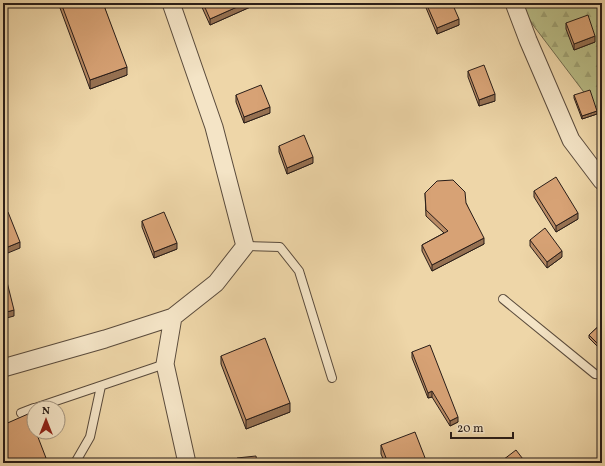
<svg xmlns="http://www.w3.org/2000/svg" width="605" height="466" font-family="Vollkorn,serif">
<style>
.forest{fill:url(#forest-firs);stroke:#716d50}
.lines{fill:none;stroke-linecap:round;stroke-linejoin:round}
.service-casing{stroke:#5a4b3c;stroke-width:10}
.minor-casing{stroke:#5a4b3c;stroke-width:19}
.service{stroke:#f4e4c6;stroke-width:8}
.minor{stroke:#f4e4c6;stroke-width:17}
.wall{fill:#b98b65;stroke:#291d18}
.shaded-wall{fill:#967152;stroke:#291d18}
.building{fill:#d7a275;stroke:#291d18}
</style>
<defs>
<pattern id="forest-firs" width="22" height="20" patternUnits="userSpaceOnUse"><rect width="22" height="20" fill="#b9bd87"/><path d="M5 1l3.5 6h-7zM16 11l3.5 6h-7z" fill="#9fa274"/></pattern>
</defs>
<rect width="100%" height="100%" fill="#eed6a8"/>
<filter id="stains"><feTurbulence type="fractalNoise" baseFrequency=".005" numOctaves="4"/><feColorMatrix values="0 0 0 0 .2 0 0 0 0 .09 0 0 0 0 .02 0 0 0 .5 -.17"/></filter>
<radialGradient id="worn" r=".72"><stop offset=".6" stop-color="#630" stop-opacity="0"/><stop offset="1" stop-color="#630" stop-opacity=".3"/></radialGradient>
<path class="forest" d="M520 3H602V116L533 25Z"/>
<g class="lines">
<g class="service-casing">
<path id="service" d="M245 246 280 247 299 271 332 378
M503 299 595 374 602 375
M35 408 165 364
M21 413 34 408
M75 463 90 437 101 386"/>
</g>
<g class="minor-casing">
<path id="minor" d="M171 3 214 127 245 246 216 283 173 317 165 364 187 463
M514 3 528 40 571 140 602 181
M3 368 105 339 173 317"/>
</g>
<use href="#service" class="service"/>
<use href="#minor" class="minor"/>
</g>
<path class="wall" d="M60 3H103L127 75 90 89 60 8Z
M200 3H257V4L210 25Z
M424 3H452L459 25 437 34Z
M566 23 595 42 574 50 566 29Z
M468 71 495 101 479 106 468 77Z
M236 95 270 113 244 123 236 102Z
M574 95 597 114 582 119 574 98Z
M279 146 313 163 287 174 279 152Z
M534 191 578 219 556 232 534 197Z
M425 193 466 203 484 244 432 271 422 251V245L444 233 426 216Z
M142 221 177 249 154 258 142 227Z
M530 240 562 257 547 268 530 246Z
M602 323V351L589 338V335Z
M412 352 458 422 450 426 432 397 428 398 412 358Z
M221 356 290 412 246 429 221 364Z
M381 445 427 463H385L381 454Z"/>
<path class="shaded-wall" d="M246 3H257V4L210 25V19Z
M459 19V25L437 34V28Z
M595 36V42L574 50V44Z
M127 67V75L90 89V80Z
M495 94V101L479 106V100Z
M270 107V113L244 123V117Z
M597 111V114L582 119V116Z
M313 157V163L287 174V168Z
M578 213V219L556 232V226Z
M484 238V244L432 271V265Z
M20 242V248L3 255V249Z
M177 243V249L154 258V252Z
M562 251V257L547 268V262Z
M14 310V316L3 319V313Z
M432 391V397L428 398V393Z
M290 403V412L246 429V420Z
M458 417V422L450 426V421Z
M46 458V463H33Z"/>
<path class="building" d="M61 3H103L127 67 90 80Z
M203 3H246L210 19Z
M426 3H452L459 19 437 28Z
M588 15 595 36 574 44 566 23Z
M484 65 495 94 479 100 468 71Z
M261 85 270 107 244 117 236 95Z
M590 90 597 111 582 116 574 95Z
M304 135 313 157 287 168 279 146Z
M556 177 578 213 556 226 534 191Z
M453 180 465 192 466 203 484 238 432 265 422 245 448 231 426 210 425 193 437 181Z
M8 212 20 242 3 249V213Z
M164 212 177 243 154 252 142 221Z
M545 228 562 251 547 262 530 240Z
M3 278H6L14 310 3 313Z
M602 323V348L589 335Z
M265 338 290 403 246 420 221 356Z
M430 345 458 417 450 421 432 391 428 393 412 352Z
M28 414 34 428V432H36L46 458 33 463H3V425Z
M415 432 427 463H388L381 445Z
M516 450 526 463H499Z
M256 456 257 463H238L237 458Z"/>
<rect width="605" height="466" fill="none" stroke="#eed6a8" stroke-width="16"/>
<rect x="4" y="4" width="597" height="458" fill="none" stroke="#291d18" stroke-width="2"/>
<rect x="8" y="8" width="589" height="450" fill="none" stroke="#291d18"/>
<g transform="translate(46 420)"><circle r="19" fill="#f4e4c6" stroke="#a39480"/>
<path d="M0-3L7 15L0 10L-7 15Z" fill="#8f2418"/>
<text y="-6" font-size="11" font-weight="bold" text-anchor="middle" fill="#291d18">N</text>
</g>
<path d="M451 432v6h62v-6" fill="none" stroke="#291d18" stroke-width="2"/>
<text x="457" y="432" font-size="12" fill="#291d18" stroke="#f4e4c6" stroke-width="3" paint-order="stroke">20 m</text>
<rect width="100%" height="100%" filter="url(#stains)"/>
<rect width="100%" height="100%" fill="url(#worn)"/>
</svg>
